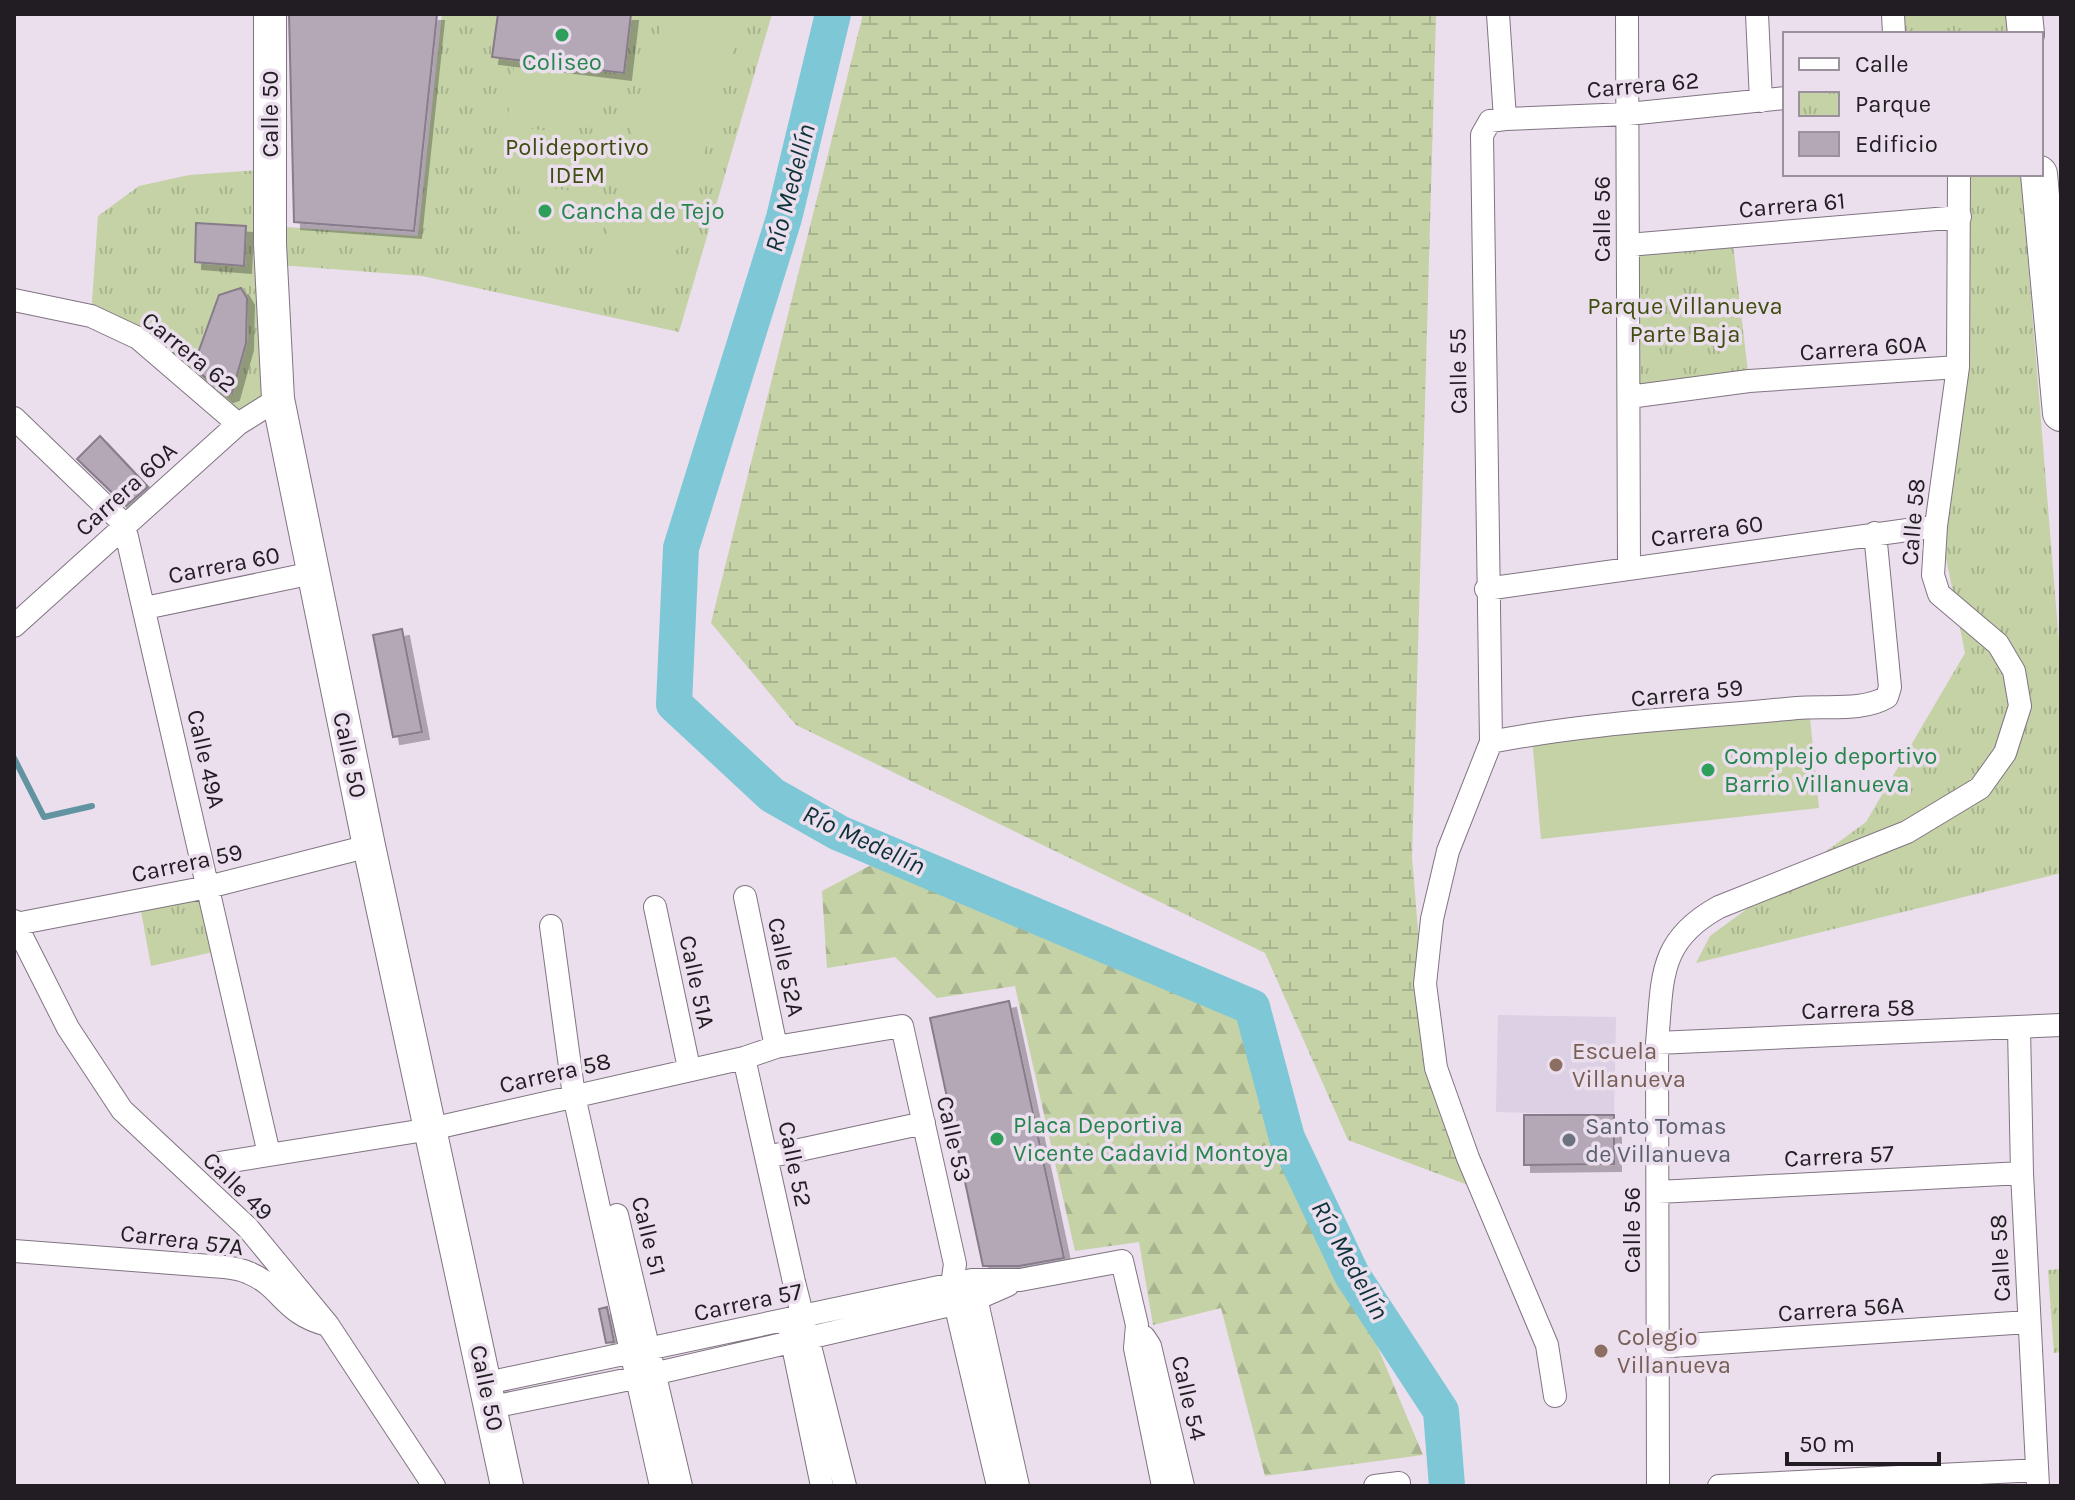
<svg xmlns="http://www.w3.org/2000/svg" width="2075" height="1500" font-family="Karla,sans-serif">
<style>
.education{fill:#dbd0e4}
.forest{fill:url(#forest-firs)}
.wetland{fill:url(#wetland-marsh)}
.park{fill:url(#park-tufts)}
.pitch{fill:#c4d2a6}
.lines{fill:none;stroke-linecap:round;stroke-linejoin:round}
.stream{stroke:#6194a0;stroke-width:6}
.river{stroke:#7dc7d6;stroke-width:36}
.building{fill:#b4a8b7;stroke:#877c8a;stroke-width:2;filter:url(#shadow)}
.minor-casing{stroke:#807482;stroke-width:24}
.secondary-casing{stroke:#807482;stroke-width:34}
.trunk-casing{stroke:#807482;stroke-width:38}
.minor{stroke:#fff;stroke-width:22}
.secondary{stroke:#fff;stroke-width:32}
.trunk{stroke:#fff;stroke-width:36}
.leisure-dot{fill:#2e9e5b;stroke:#ebdeed;stroke-width:3}
.education-dot{fill:#8d6e63;stroke:#ebdeed;stroke-width:3}
.worship-dot{fill:#6b7280;stroke:#ebdeed;stroke-width:3}
.labels{text-anchor:middle;dominant-baseline:central;stroke-width:7;stroke-linejoin:round;paint-order:stroke}
.leisure-label{font-size:24px;fill:#27864d;stroke:#ebdeed;text-anchor:start}
.street-label{font-size:24px;fill:#211d22;stroke:#ebdeed}
.park-label{font-size:24px;fill:#3f4d10;stroke:#ebdeed}
.education-label{font-size:24px;fill:#785e54;stroke:#ebdeed;text-anchor:start}
.worship-label{font-size:24px;fill:#5b616d;stroke:#ebdeed;text-anchor:start}
.water-label{font-size:26px;font-style:italic;fill:#0c3138;stroke:#ebdeed}
</style>
<defs>
<pattern id="forest-firs" width="22" height="20" patternUnits="userSpaceOnUse" patternTransform="scale(2)"><rect width="22" height="20" fill="#c4d2a6"/><path d="M5 1l3.5 6h-7zM16 11l3.5 6h-7z" fill="#a8b48f"/></pattern>
<pattern id="wetland-marsh" width="20" height="14" patternUnits="userSpaceOnUse" patternTransform="scale(2)"><rect width="20" height="14" fill="#c4d2a6"/><path d="M1 5h8M5 5V1M11 12h8M15 12V8" fill="none" stroke="#a8b48f"/></pattern>
<pattern id="park-tufts" width="24" height="20" patternUnits="userSpaceOnUse" patternTransform="scale(2)"><rect width="24" height="20" fill="#c4d2a6"/><path d="M3 7l-1-3M5 7V3M7 7l1-3M15 17l-1-3M17 17v-4M19 17l1-3" fill="none" stroke="#a8b48f"/></pattern>
<filter id="shadow"><feDropShadow dx="7" dy="7" stdDeviation="0" flood-color="#0004"/></filter>
</defs>
<rect width="100%" height="100%" fill="#ebdeed"/>
<path class="education" d="M1498 1015 1616 1017 1614 1115 1496 1112Z"/>
<path class="forest" d="M873 864 1235 1008 1423 1455 1265 1476 1221 1308 1153 1325 1139 1242 1075 1251 1015 986 937 998 895 957 827 968 822 891Z"/>
<path class="wetland" d="M863 14H1436L1412 857 1429 1065 1476 1188 1348 1140 1265 953 796 725 711 623Z"/>
<path class="park" d="M442 14H772L679 332 422 276 280 265 285 227 418 236Z
M1904 14H2009L2011 34H1906Z
M273 169 278 399 238 424 91 316 98 216 139 186 189 175Z
M1961 174H2021L2061 668V873L1696 963 1710 936 1866 822 1965 653 1942 538Z
M1732 236 1749 381 1629 397 1628 245Z
M208 887 222 950 151 966 139 900Z
M2061 1269V1352L2054 1353 2048 1270Z"/>
<path class="pitch" d="M667 14H744L664 294 597 273 646 74Z
M514 65 602 76 596 129 508 118Z
M510 126 597 137 591 188 504 178Z
M520 185 574 191 569 237 515 231Z
M1809 708 1819 808 1541 839 1532 737Z"/>
<g class="lines">
<path class="stream" d="M14 758 44 817 92 806"/>
<path class="river" d="M833 14 784 218 681 548 674 704 772 795 839 833 1252 1007 1287 1138 1352 1275 1441 1411 1447 1486"/>
</g>
<path class="building" d="M289 14H437L414 231 294 222Z
M498 14H631L624 73 492 57Z
M196 223 246 226 244 266 195 262Z
M241 288 247 298 246 343 232 393 226 395 193 367 219 295Z
M100 436 148 487 126 506 77 459Z
M402 629 422 732 393 737 373 635Z
M1009 1001 1064 1258 1019 1266H983L930 1018Z
M1524 1115H1614V1164L1524 1165Z
M607 1307 614 1342 606 1343 599 1309Z"/>
<g class="lines">
<g class="minor-casing">
<path id="minor" d="M1498 14 1505 119 1490 121 1482 135 1491 742 1448 851 1432 919 1425 984 1436 1068 1468 1158 1547 1345 1555 1396
M1627 14 1629 568
M1757 14 1761 101
M1893 14 1894 34
M1505 119 1628 114 1785 98
M1628 245 1960 217
M14 300 91 316 138 338 238 424
M1629 397 1749 381 1958 367
M14 418 124 524 269 1154
M1486 589 1936 526
M145 608 313 573
M14 626 238 424 278 399
M1491 742C1591 722 1695 718 1797 708 1825 705 1862 712 1887 697L1890 687 1875 533
M745 897 776 1047
M655 907 689 1068
M14 921 68 1028 122 1110 248 1228 328 1325 434 1486
M16 924 208 887 369 846
M551 926 574 1096 661 1486
M2019 1028 2022 1173 2038 1486
M1657 1043 2061 1025
M744 1058 794 1282 845 1486
M767 1157 924 1123
M219 1163 431 1129 744 1058 776 1047 902 1026 955 1264 952 1285 955 1303 998 1486
M1658 1192 2022 1173
M617 1215 681 1486
M14 1251 224 1267C232 1268 241 1269 249 1273 283 1287 283 1314 328 1325
M973 1284 1018 1486
M789 1327 822 1486
M1144 1337 1150 1346 1183 1486
M1657 1347 2028 1322
M487 1383 972 1280H1020L1122 1261 1137 1325 1135 1348 1163 1486
M492 1407 640 1377 976 1299 1008 1285
M1375 1486 1399 1483
M1658 1486 1657 1043C1663 979 1657 941 1719 907L1907 832 1980 788 2005 753 2020 706 2014 671 1998 644 1939 594 1933 575 1936 526 1958 367 1959 174
M1719 1486 2037 1470"/>
</g>
<g class="secondary-casing">
<path id="secondary" d="M270 14V244L278 399 369 846 507 1486"/>
</g>
<g class="trunk-casing">
<path id="trunk" d="M2024 14 2026 34
M2039 174 2061 413"/>
</g>
<use href="#minor" class="minor"/>
<use href="#secondary" class="secondary"/>
<use href="#trunk" class="trunk"/>
</g>
<g class="leisure-dot">
<circle cx="562" cy="35" r="8"/>
<circle cx="545" cy="211" r="8"/>
<circle cx="1708" cy="770" r="8"/>
<circle cx="997" cy="1139" r="8"/>
</g>
<g class="education-dot">
<circle cx="1556" cy="1065" r="8"/>
<circle cx="1601" cy="1351" r="8"/>
</g>
<circle class="worship-dot" cx="1569" cy="1140" r="8"/>
<g class="labels">
<g class="leisure-label">
<text x="562" y="62" text-anchor="middle">Coliseo</text>
<text x="561" y="211">Cancha de Tejo</text>
<text x="1724" y="756">Complejo deportivo<tspan x="1724" dy="28">Barrio Villanueva</tspan></text>
<text x="1013" y="1125">Placa Deportiva<tspan x="1013" dy="28">Vicente Cadavid Montoya</tspan></text>
</g>
<g class="street-label">
<text transform="translate(1643 85) rotate(-5)">Carrera 62</text>
<text transform="translate(270 114) rotate(-90)">Calle 50</text>
<text transform="translate(1792 205) rotate(-5)">Carrera 61</text>
<text transform="translate(1602 219) rotate(-90)">Calle 56</text>
<text transform="translate(1863 348) rotate(-4)">Carrera 60A</text>
<text transform="translate(189 352) rotate(39)">Carrera 62</text>
<text transform="translate(1458 371) rotate(-91)">Calle 55</text>
<text transform="translate(126 489) rotate(-42)">Carrera 60A</text>
<text transform="translate(1913 522) rotate(-85)">Calle 58</text>
<text transform="translate(1707 531) rotate(-8)">Carrera 60</text>
<text transform="translate(224 565) rotate(-11)">Carrera 60</text>
<text transform="translate(1687 693) rotate(-6)">Carrera 59</text>
<text transform="translate(350 755) rotate(78)">Calle 50</text>
<text transform="translate(206 759) rotate(77)">Calle 49A</text>
<text transform="translate(187 863) rotate(-12)">Carrera 59</text>
<text transform="translate(786 967) rotate(78)">Calle 52A</text>
<text transform="translate(697 982) rotate(78)">Calle 51A</text>
<text transform="translate(1858 1009) rotate(-2)">Carrera 58</text>
<text transform="translate(555 1073) rotate(-13)">Carrera 58</text>
<text transform="translate(954 1139) rotate(77)">Calle 53</text>
<text transform="translate(1839 1156) rotate(-3)">Carrera 57</text>
<text transform="translate(795 1164) rotate(78)">Calle 52</text>
<text transform="translate(238 1186) rotate(44)">Calle 49</text>
<text transform="translate(1632 1230) rotate(-90)">Calle 56</text>
<text transform="translate(649 1236) rotate(76)">Calle 51</text>
<text transform="translate(182 1240) rotate(7)">Carrera 57A</text>
<text transform="translate(2000 1258) rotate(-93)">Calle 58</text>
<text transform="translate(748 1302) rotate(-12)">Carrera 57</text>
<text transform="translate(1841 1309) rotate(-4)">Carrera 56A</text>
<text transform="translate(487 1388) rotate(78)">Calle 50</text>
<text transform="translate(1189 1398) rotate(77)">Calle 54</text>
</g>
<g class="park-label">
<text x="577" y="147">Polideportivo<tspan x="577" dy="28">IDEM</tspan></text>
<text x="1685" y="306">Parque Villanueva<tspan x="1685" dy="28">Parte Baja</tspan></text>
</g>
<g class="education-label">
<text x="1572" y="1051">Escuela<tspan x="1572" dy="28">Villanueva</tspan></text>
<text x="1617" y="1337">Colegio<tspan x="1617" dy="28">Villanueva</tspan></text>
</g>
<g class="worship-label">
<text x="1585" y="1126">Santo Tomas<tspan x="1585" dy="28">de Villanueva</tspan></text>
</g>
<g class="water-label">
<text transform="translate(790 188) rotate(-75)">Río Medellín</text>
<text transform="translate(864 840) rotate(25)">Río Medellín</text>
<text transform="translate(1350 1260) rotate(61)">Río Medellín</text>
</g>
</g>
<rect width="2075" height="1500" fill="none" stroke="#211d22" stroke-width="32"/>
<rect x="1783" y="32" width="260" height="144" fill="#ebdeed" stroke="#9a919c" stroke-width="2"/>
<rect x="1799" y="58" width="40" height="12" fill="#ffffff" stroke="#9a919c" stroke-width="2"/>
<text x="1855" y="72" font-size="24" fill="#211d22">Calle</text>
<rect x="1799" y="92" width="40" height="24" fill="url(#park-tufts)" stroke="#9a919c" stroke-width="2"/>
<text x="1855" y="112" font-size="24" fill="#211d22">Parque</text>
<rect x="1799" y="132" width="40" height="24" fill="#b4a8b7" stroke="#9a919c" stroke-width="2"/>
<text x="1855" y="152" font-size="24" fill="#211d22">Edificio</text>
<path d="M1787 1452v12h152v-12" fill="none" stroke="#211d22" stroke-width="4"/>
<text x="1799" y="1452" font-size="24" fill="#211d22" stroke="#ebdeed" stroke-width="6" paint-order="stroke">50 m</text>
</svg>
